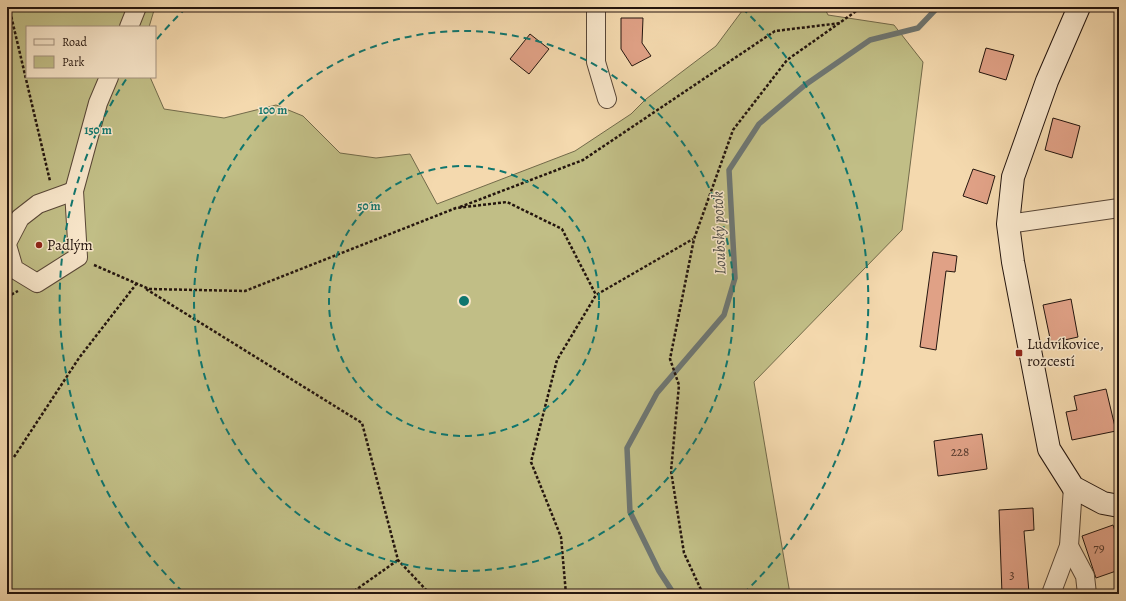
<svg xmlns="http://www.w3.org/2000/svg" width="1126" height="601" viewBox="0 0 1126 601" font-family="Alegreya,serif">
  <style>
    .green { fill: #c1be86; stroke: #726a4a }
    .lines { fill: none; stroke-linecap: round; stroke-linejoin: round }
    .stream { stroke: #6e7672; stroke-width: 5.5 }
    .building { fill: #e0a186; stroke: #24150e }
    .street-casing { stroke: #584636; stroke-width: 20 }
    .secondary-casing { stroke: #24150e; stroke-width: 24 }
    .path { stroke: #24150e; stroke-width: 2.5; stroke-dasharray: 3 2; stroke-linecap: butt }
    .street { stroke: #f8e6ca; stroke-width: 18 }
    .secondary { stroke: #f8e6ca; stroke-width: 22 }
    .ring { fill: none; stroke: #0f766e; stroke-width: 2; stroke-dasharray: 7 5 }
    .poi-dot { fill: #8f2418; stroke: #f8e6ca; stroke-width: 1.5 }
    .labels { text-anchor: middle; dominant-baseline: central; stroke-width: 3; stroke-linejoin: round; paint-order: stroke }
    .number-label { font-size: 13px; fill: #53382c }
    .poi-label { font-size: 15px; fill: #24150e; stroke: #f8e6ca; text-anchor: start }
    .water-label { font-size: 16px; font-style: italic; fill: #4f4e48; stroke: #f8e6ca }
    .centre { fill: #0f766e; stroke: #f8e6ca; stroke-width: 2 }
    .ring-label { font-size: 12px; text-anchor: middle; font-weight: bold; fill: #0f766e; stroke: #f8e6ca; stroke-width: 3; stroke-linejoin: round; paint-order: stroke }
  </style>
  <rect width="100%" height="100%" fill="#f4d9ae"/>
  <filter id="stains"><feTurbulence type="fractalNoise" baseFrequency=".005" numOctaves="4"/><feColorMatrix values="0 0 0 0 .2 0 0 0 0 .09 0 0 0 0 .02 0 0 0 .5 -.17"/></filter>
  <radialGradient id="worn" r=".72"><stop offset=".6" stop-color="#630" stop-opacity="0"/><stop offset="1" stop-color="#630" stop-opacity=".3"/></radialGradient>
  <!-- green -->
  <path class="green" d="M7 7H155L149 27H27V77H150L164 109 224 118 276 105 303 116 340 153 376 158 410 154 437 204 575 151 631 114 646 99 716 46 745 7H824L828 15 894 25 923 62 902 230 754 382 790 594H7Z"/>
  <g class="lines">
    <!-- stream -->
    <path class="stream" d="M674 594 659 571 630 512 627 448 657 393 724 315 735 278 729 170 759 124 805 85 870 40 918 28 938 7"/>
  </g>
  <!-- building -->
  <g class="building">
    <path d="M621 18H643L642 43 651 56 632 66 621 49Z"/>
    <path d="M530 34 549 49 529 74 510 59Z"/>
    <path d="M986 48 1014 55 1006 80 979 72Z"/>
    <path d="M1053 118 1080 126 1072 158 1045 150Z"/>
    <path d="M973 169 995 176 987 204 963 196Z"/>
    <path d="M933 252 957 256 955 272 946 271 936 350 920 347Z"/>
    <path d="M1071 299 1078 337 1051 343 1043 305Z"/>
    <path d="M1106 389 1116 431 1072 440 1066 412 1077 410 1074 396Z"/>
    <path d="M982 434 987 469 938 476 934 441Z"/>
    <path d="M1033 508 1034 530 1024 531 1029 593 1002 594 999 510Z"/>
    <path d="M1113 525 1119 543 1115 545 1119 557V570L1096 578 1082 536Z"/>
  </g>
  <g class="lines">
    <defs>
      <g id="street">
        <path d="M596 7V62L607 99"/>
        <path d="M129 27 137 7"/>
        <path d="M1008 224 1119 208"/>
        <path d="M7 243 20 218 38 204 74 191"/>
        <path d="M7 245 14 269 37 283 78 257 74 191 98 103 109 77"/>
        <path d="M1069 546 1085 576 1087 594"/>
        <path d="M1051 594 1069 546 1073 487"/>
      </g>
      <path id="secondary" d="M1079 7 1047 81 1013 177 1008 224 1013 262 1049 449 1073 487 1103 503 1119 506"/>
    </defs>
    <!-- street casing -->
    <use href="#street" class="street-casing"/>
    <!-- secondary casing -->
    <use href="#secondary" class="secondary-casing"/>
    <!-- path -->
    <g class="path">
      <path d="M9 7 50 181"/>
      <path d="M460 207 583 160 775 31 841 23"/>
      <path d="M94 265 149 289 245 291 456 208 507 202 562 229 596 295"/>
      <path d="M146 289 362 423 398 560 430 594"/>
      <path d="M7 297 18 291"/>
      <path d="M14 457 79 358 137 283"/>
      <path d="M350 594 398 560"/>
      <path d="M566 594 561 537 531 462 557 360 596 295 693 239"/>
      <path d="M703 594 684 553 671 471 679 385 670 359 694 239 733 130 787 60 862 7"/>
    </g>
    <!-- street -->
    <use href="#street" class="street"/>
    <!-- secondary -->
    <use href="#secondary" class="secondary"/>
  </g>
  <!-- distance rings -->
  <g class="ring">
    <circle cx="464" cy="301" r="135"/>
    <circle cx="464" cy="301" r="270"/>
    <path d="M183 592A404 404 0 0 1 127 78M157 39A404 404 0 0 1 186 8M742 8A404 404 0 0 1 745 592"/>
  </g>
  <!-- markers -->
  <g class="poi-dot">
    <circle cx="39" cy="245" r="4"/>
    <rect x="1015" y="349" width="8" height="8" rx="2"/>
  </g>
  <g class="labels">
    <!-- number labels -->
    <g class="number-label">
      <text x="960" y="451">228</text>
      <text x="1099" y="547">79</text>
      <text x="1012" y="574">3</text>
    </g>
    <!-- poi labels -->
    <g class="poi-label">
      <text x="47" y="245">Padlým</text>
      <text x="1027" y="344">Ludvíkovice,<tspan x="1027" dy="17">rozcestí</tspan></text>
    </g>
    <!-- water labels -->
    <g class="water-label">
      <text transform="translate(719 233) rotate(-92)">Loubský potok</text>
    </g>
  </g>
  <circle cx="464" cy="301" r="6" class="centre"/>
  <g class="ring-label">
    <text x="273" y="114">100 m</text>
    <text x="98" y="134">150 m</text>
    <text x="369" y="210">50 m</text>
  </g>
  <!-- margin -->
  <rect width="1126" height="601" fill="none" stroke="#f4d9ae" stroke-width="24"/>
  <rect x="8" y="8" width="1110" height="585" fill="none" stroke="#24150e" stroke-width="2"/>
  <rect x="12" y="12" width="1102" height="577" fill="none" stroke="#24150e"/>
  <!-- legend -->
  <rect x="26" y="26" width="130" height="52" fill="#f8e6ca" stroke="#a3927f"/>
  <rect x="34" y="39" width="20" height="6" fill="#f8e6ca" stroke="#a3927f"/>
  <text x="62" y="46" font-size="12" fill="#24150e">Road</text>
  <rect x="34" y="56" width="20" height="12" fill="#c1be86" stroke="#a3927f"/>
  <text x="62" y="66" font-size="12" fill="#24150e">Park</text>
  <rect width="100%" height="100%" filter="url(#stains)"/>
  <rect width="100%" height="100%" fill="url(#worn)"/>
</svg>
